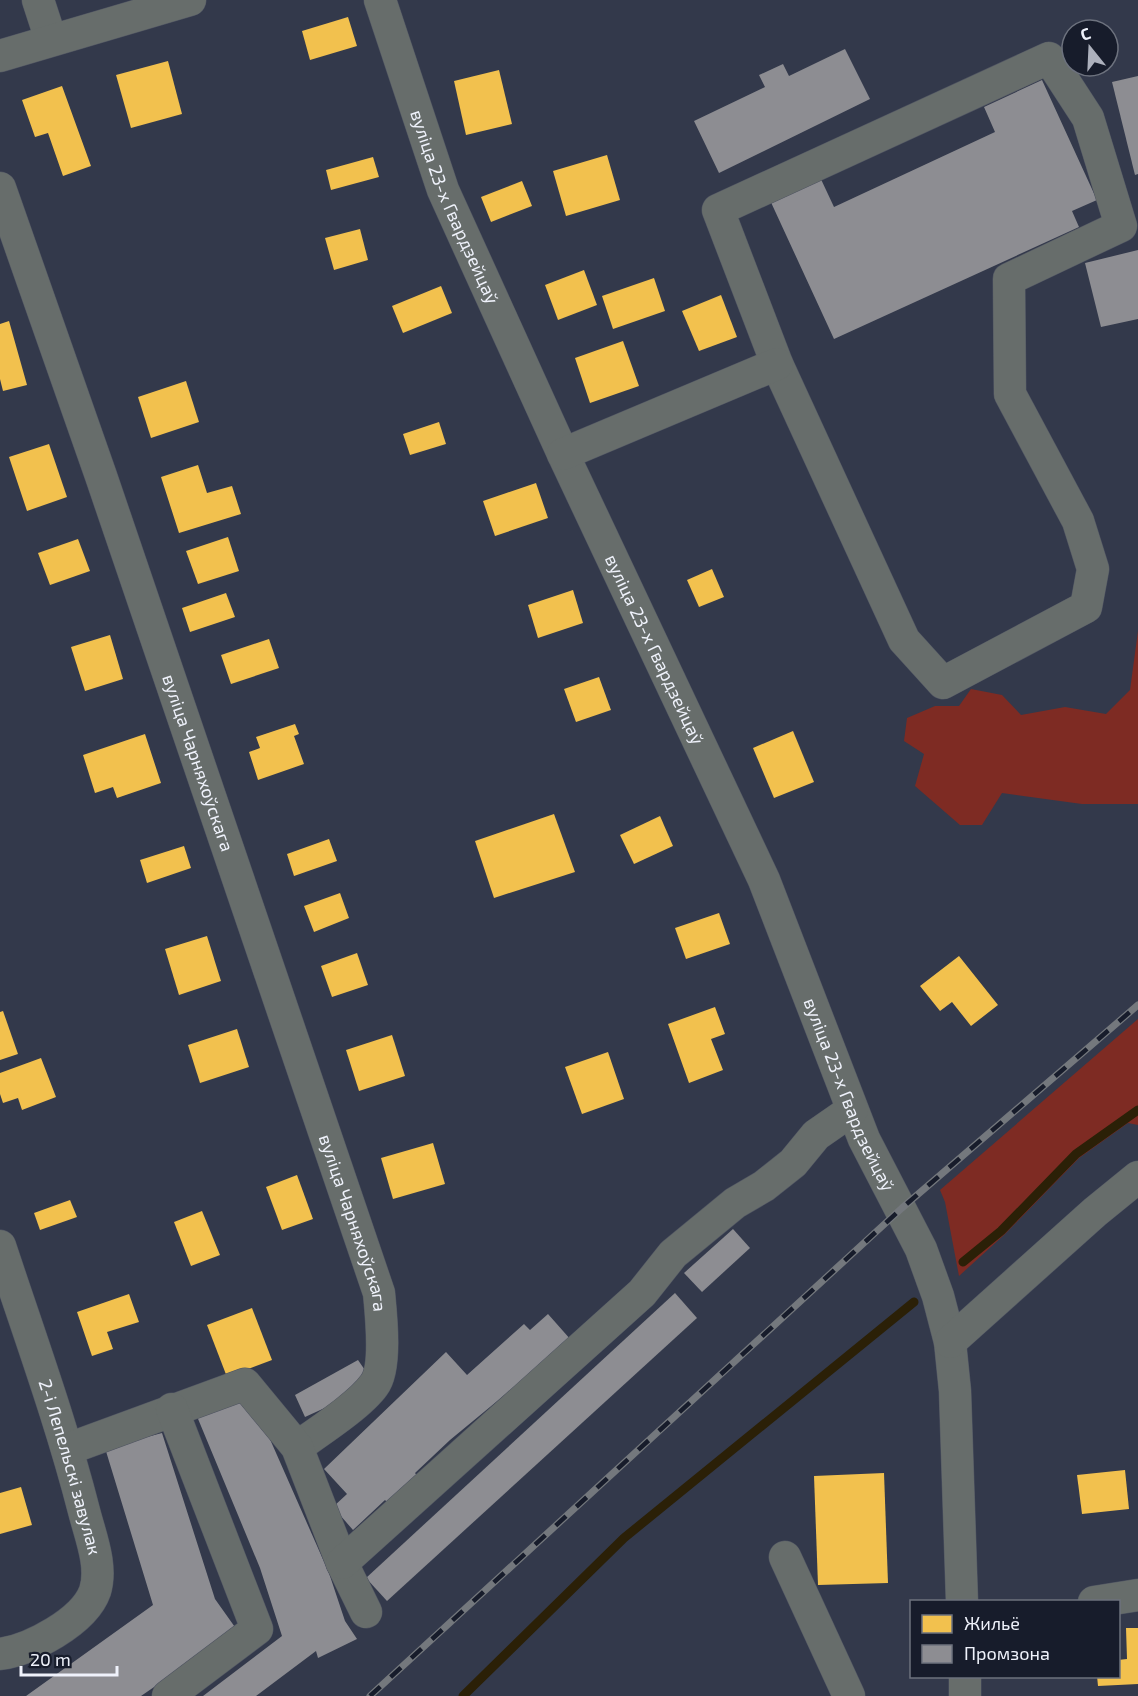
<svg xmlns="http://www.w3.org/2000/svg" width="1138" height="1696" viewBox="0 0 1138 1696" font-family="'Exo 2',sans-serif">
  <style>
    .green { fill: #7e2b23 }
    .homes { fill: #f2c14e }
    .industry { fill: #8d8d92 }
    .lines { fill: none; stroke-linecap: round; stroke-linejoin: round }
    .stream { stroke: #2b2007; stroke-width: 9 }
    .minor-casing { stroke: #4f5462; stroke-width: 33 }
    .minor { stroke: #676d6b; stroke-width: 32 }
    .rail-casing { stroke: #74787d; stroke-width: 7 }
    .rail { stroke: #171c2b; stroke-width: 4.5; stroke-dasharray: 14; stroke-linecap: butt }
    .labels { text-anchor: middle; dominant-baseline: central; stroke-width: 6; stroke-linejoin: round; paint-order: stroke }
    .street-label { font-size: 18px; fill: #eff2fb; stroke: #171c2b }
  </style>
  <rect width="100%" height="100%" fill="#33394b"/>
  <!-- green -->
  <g class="green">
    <path d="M1138 631V804H1082L1002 793 982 825H960L915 786 924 754 904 741 907 718 935 706H959L971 689 1002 695 1021 715 1065 707 1106 714 1130 690Z"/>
    <path d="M1138 1019V1125L1128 1123 1079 1158 1004 1235 959 1276 945 1202 940 1190Z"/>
  </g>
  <!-- homes -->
  <g class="homes">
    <path d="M348 17 357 46 310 60 302 31Z"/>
    <path d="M168 61 182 114 131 128 116 75Z"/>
    <path d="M499 70 512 124 466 135 454 81Z"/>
    <path d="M62 86 91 166 63 176 48 133 35 137 22 100Z"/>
    <path d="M607 155 620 200 566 216 553 171Z"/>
    <path d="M373 157 379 177 331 190 326 170Z"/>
    <path d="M522 181 532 206 491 222 481 197Z"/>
    <path d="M360 229 368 260 334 270 325 238Z"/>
    <path d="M584 270 597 305 558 320 545 285Z"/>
    <path d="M654 278 665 311 613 329 602 296Z"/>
    <path d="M441 286 452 313 403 333 392 306Z"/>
    <path d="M721 295 737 337 699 351 682 311Z"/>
    <path d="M9 321 27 385 3 391 0 379V324Z"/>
    <path d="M623 341 639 386 590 403 575 358Z"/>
    <path d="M186 381 199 422 151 438 138 397Z"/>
    <path d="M439 422 446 444 410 455 403 434Z"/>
    <path d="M49 444 67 497 27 511 9 457Z"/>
    <path d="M198 465 207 493 232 486 241 514 179 533 161 477Z"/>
    <path d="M536 483 548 518 495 536 483 501Z"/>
    <path d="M228 537 239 571 198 584 186 551Z"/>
    <path d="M78 539 90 571 50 585 38 553Z"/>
    <path d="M712 569 724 597 699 607 687 580Z"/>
    <path d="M573 590 583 623 538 638 528 605Z"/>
    <path d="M226 593 235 617 190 632 182 608Z"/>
    <path d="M110 635 123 679 85 691 71 647Z"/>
    <path d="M269 639 279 668 231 684 221 655Z"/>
    <path d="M599 677 611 710 576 722 564 689Z"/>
    <path d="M295 724 299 734 294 736 304 764 258 780 249 752 260 748 256 737Z"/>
    <path d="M793 731 814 782 774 798 753 748Z"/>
    <path d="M145 734 161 783 117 798 113 787 95 793 83 755Z"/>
    <path d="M554 814 575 872 494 898 475 841Z"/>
    <path d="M660 816 673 846 634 864 620 835Z"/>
    <path d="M329 839 337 861 294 876 287 854Z"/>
    <path d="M184 846 191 868 147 883 140 860Z"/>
    <path d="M340 893 349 918 314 932 304 906Z"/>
    <path d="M719 913 730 944 686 959 675 928Z"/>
    <path d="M207 936 221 981 179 995 165 949Z"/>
    <path d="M357 953 368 985 332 997 321 966Z"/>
    <path d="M959 956 998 1005 971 1026 952 1002 940 1011 920 986Z"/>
    <path d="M715 1007 725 1034 711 1039 723 1070 689 1083 668 1024Z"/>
    <path d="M3 1011 18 1054 0 1060V1012Z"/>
    <path d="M237 1029 249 1067 200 1083 188 1045Z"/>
    <path d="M392 1035 405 1076 359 1091 346 1050Z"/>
    <path d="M608 1052 624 1099 582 1114 565 1067Z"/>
    <path d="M41 1058 56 1097 22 1110 18 1098 3 1103 0 1094V1073Z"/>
    <path d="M433 1143 445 1184 393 1199 381 1158Z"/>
    <path d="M297 1175 313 1219 282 1230 266 1187Z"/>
    <path d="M70 1200 77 1217 40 1230 34 1213Z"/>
    <path d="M202 1211 220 1255 191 1266 174 1222Z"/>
    <path d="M129 1294 139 1322 107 1332 113 1349 92 1356 77 1312Z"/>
    <path d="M252 1308 272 1360 227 1377 207 1325Z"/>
    <path d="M1125 1470 1129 1509 1082 1514 1077 1475Z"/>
    <path d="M884 1473 888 1583 818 1585 814 1476Z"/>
    <path d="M21 1487 32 1525 0 1534V1493Z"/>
    <path d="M1126 1628H1138V1684L1098 1686 1097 1676H1118V1660L1127 1659Z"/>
  </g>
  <!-- industry -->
  <g class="industry">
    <path d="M845 49 870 99 719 173 694 121 765 87 759 75 783 64 789 76Z"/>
    <path d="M1138 76V174L1135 175 1112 82Z"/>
    <path d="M1042 80 1097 200 1072 211 1079 227 834 339 769 198 819 175 834 207 995 132 984 107Z"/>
    <path d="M1138 250V319L1101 327 1085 263Z"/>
    <path d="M733 1229 750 1248 702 1292 684 1273Z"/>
    <path d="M675 1293 697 1318 387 1601 366 1578Z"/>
    <path d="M548 1314 571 1340 450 1440 415 1473 418 1477 389 1504 385 1500 353 1530 333 1507 347 1494 324 1469 446 1352 467 1375 524 1324 530 1330Z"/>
    <path d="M358 1360 371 1379 340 1401 305 1417 295 1395Z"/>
    <path d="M250 1394 329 1573 345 1621 357 1639 318 1658 316 1651 256 1696H203L282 1636 260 1568 196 1414Z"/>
    <path d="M162 1433 215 1599 237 1630 141 1696H26L153 1605 105 1448Z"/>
  </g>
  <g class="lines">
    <!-- stream -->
    <g class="stream">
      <path d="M963 1262 1001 1231 1076 1154 1138 1110"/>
      <path d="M463 1696 624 1538 914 1302"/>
    </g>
    <defs>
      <g id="minor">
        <path d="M38 0 51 40"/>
        <path id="s1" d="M380 0 443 190 563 454 764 880 864 1139 921 1249 938 1296 950 1342 955 1391 962 1602"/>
        <path d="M0 56 190 0"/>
        <path d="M1049 58 1088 118 1121 226 1009 279 1010 394 1078 521 1093 569 1086 607 943 683 904 640 777 364 718 210Z"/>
        <path id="s2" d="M0 188 101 476 379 1293C381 1314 387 1368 374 1385 360 1405 318 1432 297 1447"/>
        <path d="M563 454 777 364"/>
        <path id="s3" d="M0 1246C29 1334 61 1421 84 1511 90 1535 103 1566 95 1591 84 1622 30 1650 0 1654"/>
        <path d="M950 1342 1095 1212 1138 1177"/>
        <path d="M68 1449 245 1384 297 1447 342 1563 366 1612"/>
        <path d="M785 1557 849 1696"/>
        <path d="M342 1563 642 1293 673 1254 735 1203 764 1186 793 1163 816 1135 852 1110"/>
        <path d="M1094 1602 1138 1595"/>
        <path d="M965 1676V1696"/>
        <path d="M168 1696 257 1629 172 1409"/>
      </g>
    </defs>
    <!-- minor casing -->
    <use href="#minor" class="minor-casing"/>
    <!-- minor -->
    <use href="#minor" class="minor"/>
    <defs>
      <path id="rail" d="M370 1696 902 1208 1138 1005"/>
    </defs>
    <!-- rail casing -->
    <use href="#rail" class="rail-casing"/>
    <!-- rail -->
    <use href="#rail" class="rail"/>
  </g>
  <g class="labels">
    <!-- street labels -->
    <g class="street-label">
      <text stroke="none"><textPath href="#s1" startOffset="220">вуліца 23-х Гвардзейцаў</textPath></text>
      <text stroke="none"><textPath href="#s1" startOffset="706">вуліца 23-х Гвардзейцаў</textPath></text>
      <text stroke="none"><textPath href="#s2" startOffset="608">вуліца Чарняхоўскага</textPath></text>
      <text stroke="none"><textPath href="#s1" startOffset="1192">вуліца 23-х Гвардзейцаў</textPath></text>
      <text stroke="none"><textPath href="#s2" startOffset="1094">вуліца Чарняхоўскага</textPath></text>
      <text stroke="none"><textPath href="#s3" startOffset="232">2-і Лепельскі завулак</textPath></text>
    </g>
  </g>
  <!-- legend -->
  <rect x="910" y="1600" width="210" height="78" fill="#171c2b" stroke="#6d727e" stroke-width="1.5"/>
  <rect x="922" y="1615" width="30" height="18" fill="#f2c14e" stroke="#6d727e" stroke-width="1.5"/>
  <text x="964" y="1630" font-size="18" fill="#eff2fb">Жильё</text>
  <rect x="922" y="1645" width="30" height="18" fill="#8d8d92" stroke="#6d727e" stroke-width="1.5"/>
  <text x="964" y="1660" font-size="18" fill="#eff2fb">Промзона</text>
  <!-- north arrow -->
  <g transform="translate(1090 48) rotate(342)"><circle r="28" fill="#171c2b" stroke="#6d727e" stroke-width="1.5"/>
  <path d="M0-4.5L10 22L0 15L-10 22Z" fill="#adb1bd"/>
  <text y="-9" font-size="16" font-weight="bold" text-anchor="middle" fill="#eff2fb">С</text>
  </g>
  <!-- scale -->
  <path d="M21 1666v9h96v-9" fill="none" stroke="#eff2fb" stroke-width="3"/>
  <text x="30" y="1666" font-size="18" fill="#eff2fb" stroke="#171c2b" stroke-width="4.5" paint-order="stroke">20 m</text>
</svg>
